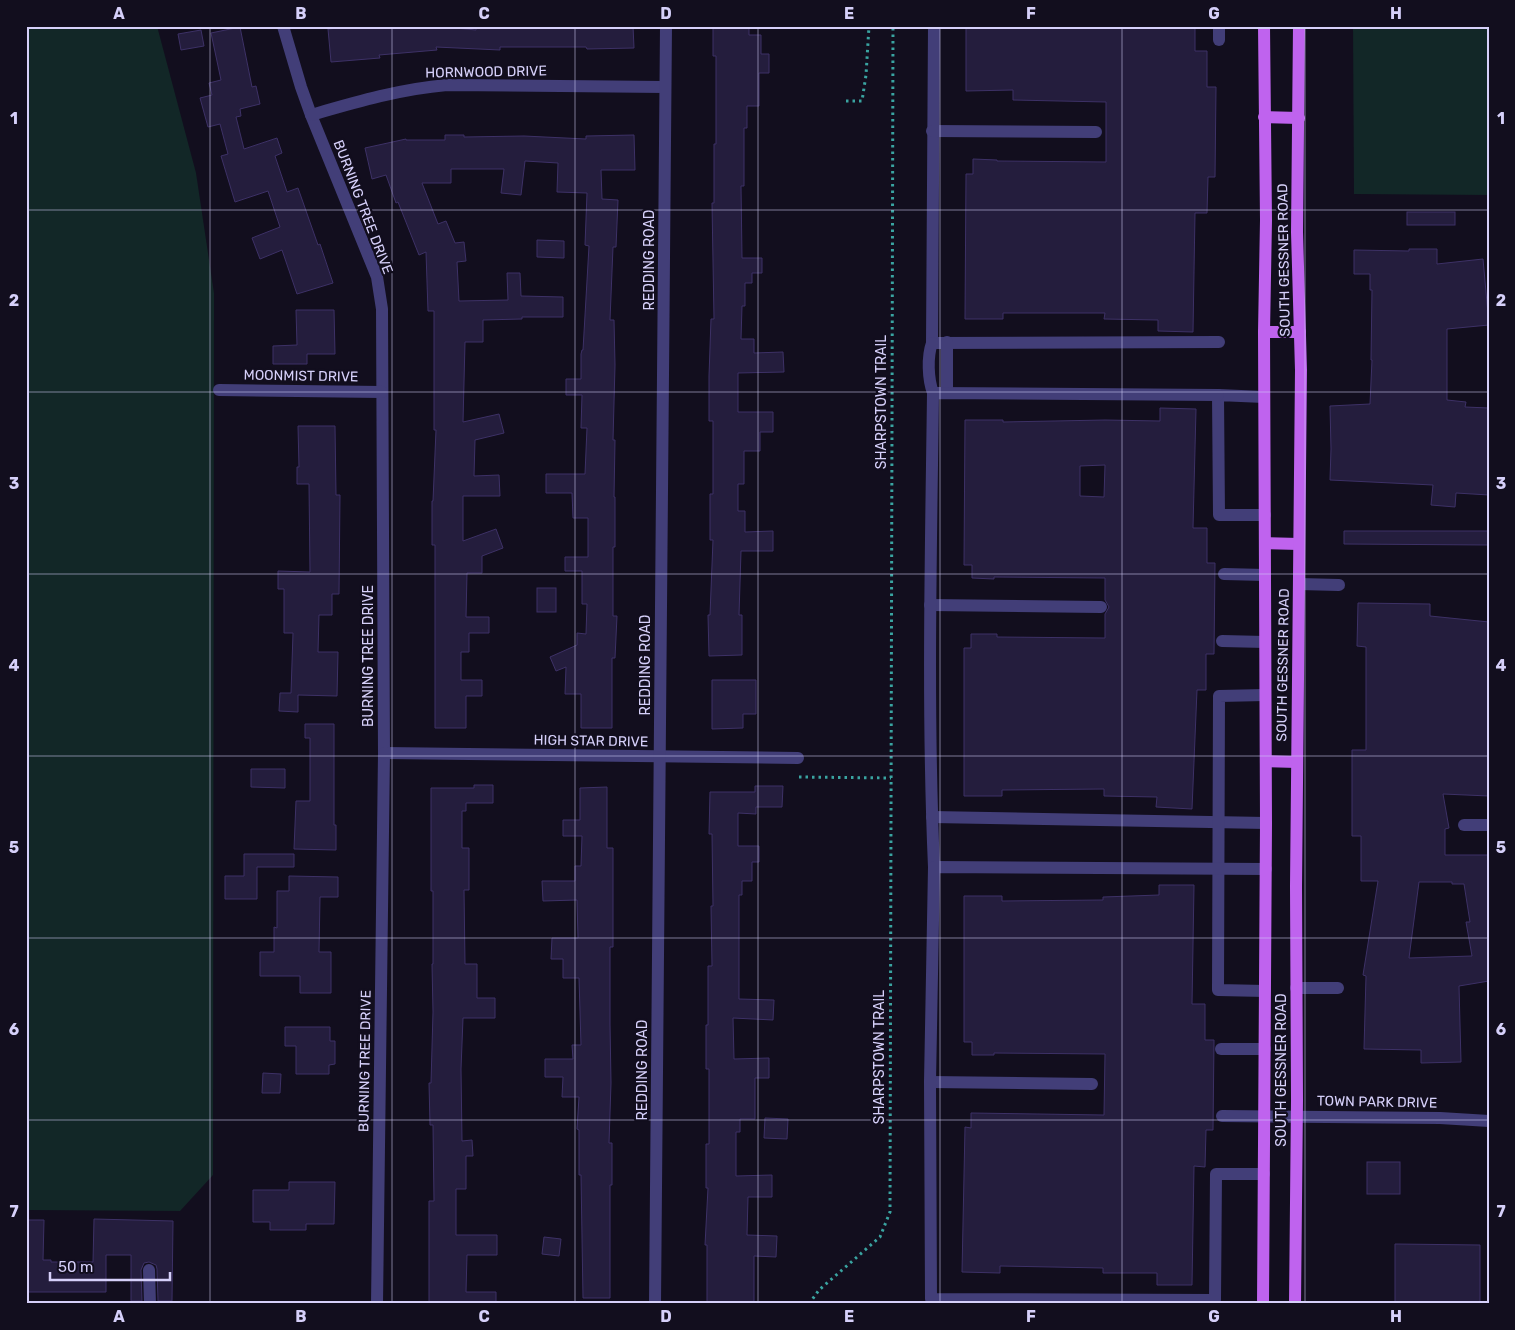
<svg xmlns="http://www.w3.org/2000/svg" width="1515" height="1330" viewBox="0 0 1515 1330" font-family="Rubik,sans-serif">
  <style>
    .green { fill: #122727 }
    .building { fill: #241d3d; stroke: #3d3166; fill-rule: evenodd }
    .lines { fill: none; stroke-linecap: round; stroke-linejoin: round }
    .path { stroke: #3aa4a1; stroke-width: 3; stroke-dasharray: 2.5 4; stroke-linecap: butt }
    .minor { stroke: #423e78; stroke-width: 12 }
    .major { stroke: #bf63ee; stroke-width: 12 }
    .grid { fill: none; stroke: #d6d0fa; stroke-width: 1; stroke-opacity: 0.55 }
    .labels { text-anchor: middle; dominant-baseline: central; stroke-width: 4.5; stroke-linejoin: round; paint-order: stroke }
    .street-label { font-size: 14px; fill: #d6d0fa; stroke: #120e1e }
    .neatline { fill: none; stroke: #d6d0fa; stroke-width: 2 }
    .grid-label { font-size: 16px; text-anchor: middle; font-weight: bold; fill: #d6d0fa }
  </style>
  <rect width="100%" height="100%" fill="#120e1e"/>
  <!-- green -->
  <g class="green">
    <path d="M26 26H157L196 173 214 293 213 1175 180 1211 26 1210Z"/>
    <path d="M1353 26H1489V195L1354 194Z"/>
  </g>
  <!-- building -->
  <g class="building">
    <path d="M360 26H435L476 30V26H633L634 48 587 49 586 47H500V50L436 47 437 50 379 55 380 58 331 62 328 29Z"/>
    <path d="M713 26H749V35H761V54H769V73H759V106H747V128H744V186H741L742 258H762V273H752V283H745V306H742L741 339H754V353L783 352 784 372 738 373V412H773V432H760V451H744V484H738V511H745V532L773 531V551H741L739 615H742V655L709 656 708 615H710L713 540H710V494H713V421H709V376L711 319H714L712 203H714V144H716V56H713Z"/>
    <path d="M966 26H1195V51H1207V87H1216L1215 177H1208L1207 213H1195L1193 332 1158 331V320L1104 319 1105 313H1003V319H965L966 174H973V159L997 160V161L1106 162V102L1013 100V90L966 91Z"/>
    <path d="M240 27 252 87 256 86 260 104 240 109 241 116 236 117 244 149 277 138 282 153 275 156 287 192 298 188 318 245 320 244 333 283 297 294 282 250 260 259 252 238 280 227 268 191 235 202 221 156 228 154 220 124 208 127 200 98 212 95 209 83 221 80 211 33Z"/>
    <path d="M201 30 204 46 181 50 178 34Z"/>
    <path d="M445 135H464V137L524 136 586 139V136L634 135 635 170H601L602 199 618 200 616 247H613L610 320H614L615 365 613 440H615L614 497H615V547H613V616H617L615 658H612V728H581V694H565L566 667 556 671 550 657 577 645V633L586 634 587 604H582V571H565V557H588V518H573L572 493H546V474H585L587 428H581L582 395H566V379H581V354L582 350H583L589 246 585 245 587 193 557 192 558 163 525 161 521 195 501 193 504 169H451V183H422L438 224 446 221 455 243 464 242 466 261 457 262 459 301 508 300 507 273H520L521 296 563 297V317H522V319L483 320V342H465L463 422 499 414 504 433 475 440 474 476 499 475 500 496H463V541L496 529 503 548 482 556V573H467L466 617H489V633H469V652H461V680H482V696H466V728H435V545H432V501H433L436 430H434V311H428L426 252 419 255 398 202 396 203 386 175 372 179 365 148 406 139V140H445Z"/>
    <rect x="1407" y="212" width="48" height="13"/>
    <path d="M537 240 564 241V258L537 257Z"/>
    <path d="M1409 249H1437V264L1483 259 1489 325 1447 329V400L1466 402 1465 407 1489 408V495L1456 493 1455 507 1431 505 1433 485 1330 480 1331 449 1330 406 1370 404 1372 360H1371L1372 290H1370V274H1354V250L1409 251Z"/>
    <path d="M296 310H334L335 354H307V364H273V346L297 345Z"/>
    <path d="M1160 408 1196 409 1193 528H1207V563H1215L1214 654H1206V690H1197L1192 809 1156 807 1157 797 1104 796V789L1002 790V796H964V648H971V634H997V637L1105 638V614L1109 607 1105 600V578L994 577V579L972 578V565H964L965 420H1003V422L1105 420 1160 421ZM1105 465 1104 497 1080 496V466Z"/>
    <path d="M298 426H335L336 495H340L339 594H332V615H319L318 652H338L337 696 298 695V712L279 711 280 693H291L293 633H284V589H278V571L310 572 309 484H297V467H299Z"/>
    <path d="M1344 531H1489V545L1344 544Z"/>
    <rect x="537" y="588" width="19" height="24"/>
    <path d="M1358 603 1430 604V616L1489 622V796L1443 794 1449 828 1445 829V855H1489V981L1459 986 1461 1062 1421 1063V1050L1364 1049 1366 976 1363 975 1378 881H1361V836H1352V750H1366V647L1357 646ZM1419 882H1452V884H1464L1470 922H1466L1472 956 1409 958Z"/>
    <path d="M712 680H756V714H743V728L712 729Z"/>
    <path d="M305 724H334V825H336V850L294 849 296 801H310V738H305Z"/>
    <path d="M251 769H285V788L251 787Z"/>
    <path d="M474 785H493V803H466V811H462V848H469V890H464L465 964H477V998H495V1018H463L461 1069 462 1141 472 1140 473 1156H466V1189H456V1235H497V1255H467L466 1292H496V1304H429V1201H434L433 1125H430L429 1083H431L433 1012 432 964H433V891H431V788H474Z"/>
    <path d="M755 786H783L782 807H756V814L738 813V846H759V862H752V881H742V895H739V999L774 1000 773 1020 733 1018 734 1059 769 1058V1078H755V1119H740V1132H736V1176L772 1175V1197H748L747 1235 777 1236 776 1257 754 1256V1304H707V1245H705L708 1188H706V1144H709V1069H706V1025H708V966H712L711 906H713L712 834H709L710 792H755Z"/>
    <path d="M607 787V848H613V947H610V1024L611 1083 609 1143H612V1185H610V1298H583L581 1175H579V1130L577 1129 579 1097H562L563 1077H545V1059H573L572 1045H581L579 978H563V959H551L552 938H578L577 900 543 901 542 881H575V866H581L582 836H563V820H580V788Z"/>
    <path d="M244 854H294V867H257V899H225V876H244Z"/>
    <path d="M289 876 338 877V897H320L319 952H331V993H300V976H260V952H274V927L277 928V891H289Z"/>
    <path d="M1159 885H1194L1192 1004H1205V1040H1214L1213 1130H1206L1205 1167 1194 1166 1192 1285H1157V1273H1103V1268L1000 1266V1273L962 1272 965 1127 971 1128V1113L1104 1115 1105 1054 994 1053V1055H972V1042H964V896H1002V901L1103 900V897L1159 895Z"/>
    <path d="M285 1027H330V1041H335V1064L329 1065V1074H296V1046H285Z"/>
    <path d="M263 1073 281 1074 280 1093H262Z"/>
    <path d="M765 1118 788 1119 787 1139 764 1138Z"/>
    <rect x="1367" y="1162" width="33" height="32"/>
    <path d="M289 1182H335L334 1224H306V1230H270V1222H253V1190H289Z"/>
    <path d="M94 1219 173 1221 172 1301H158L157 1269 156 1265 149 1262 144 1263 141 1270 142 1301H131V1255H106V1292H26V1220H44L43 1260H51V1262H93Z"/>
    <path d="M544 1237 561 1239 559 1256 542 1254Z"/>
    <path d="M1395 1244 1480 1245V1304H1395Z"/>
  </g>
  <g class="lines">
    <!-- path -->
    <g class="path">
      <path d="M846 101H862L866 75 869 26"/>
      <path d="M799 777 891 778"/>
      <path d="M809 1304 819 1290 880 1237 890 1212 893 26"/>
    </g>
    <!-- minor -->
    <g class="minor">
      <path d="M283 26 301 87 311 115 377 277 382 309 384 753 377 1304"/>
      <path d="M934 26 932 343 1219 342"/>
      <path d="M1219 26V40"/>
      <path d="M311 115C356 102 400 89 447 85L665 87"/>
      <path d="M932 131 1096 132"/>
      <path d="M932 343C927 357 928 379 933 393"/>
      <path d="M219 390 382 392"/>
      <path d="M947 393V342"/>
      <path d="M1264 397 1218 395 1219 515H1265"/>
      <path d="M1224 574 1265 575"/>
      <path d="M1299 584 1339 585"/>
      <path d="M930 605 1101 607"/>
      <path d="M1222 641 1265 642"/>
      <path d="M384 753 798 758"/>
      <path d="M932 817 1266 823"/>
      <path d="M1464 825H1489"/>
      <path d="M934 867C927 709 931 551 933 393L1218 395"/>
      <path d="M1296 988H1338"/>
      <path d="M1265 991 1218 990 1219 696 1265 695"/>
      <path d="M1221 1049H1265"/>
      <path d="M930 1082 1092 1084"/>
      <path d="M1222 1116 1440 1118 1489 1121"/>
      <path d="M1264 1174H1216L1215 1300 931 1299 930 1082 934 867 1266 869"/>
      <path d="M149 1270 150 1304"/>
      <path d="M655 1304 666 26"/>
    </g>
    <!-- major -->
    <g class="major">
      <path d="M1264 117 1299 118"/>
      <path d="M1264 332H1300"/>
      <path d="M1265 543 1299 544"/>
      <path d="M1266 761 1297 762"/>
      <path d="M1263 1304 1266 823 1264 332 1266 220 1264 26"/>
      <path d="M1295 1304 1297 1100 1296 886 1301 370 1297 232 1299 26"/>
    </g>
  </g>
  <!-- grid -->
  <path class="grid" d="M210 26V1304M392 26V1304M575 26V1304M758 26V1304M940 26V1304M1122 26V1304M1305 26V1304M26 210H1489M26 392H1489M26 574H1489M26 756H1489M26 938H1489M26 1120H1489"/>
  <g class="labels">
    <!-- street labels -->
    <g class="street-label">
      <text transform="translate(486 72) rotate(-1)">HORNWOOD DRIVE</text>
      <text transform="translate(363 207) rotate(69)">BURNING TREE DRIVE</text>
      <text transform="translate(649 260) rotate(-90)">REDDING ROAD</text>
      <text transform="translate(1284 260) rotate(-91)">SOUTH GESSNER ROAD</text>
      <text transform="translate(301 376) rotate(1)">MOONMIST DRIVE</text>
      <text transform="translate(881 402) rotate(-90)">SHARPSTOWN TRAIL</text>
      <text transform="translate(368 656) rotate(-90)">BURNING TREE DRIVE</text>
      <text transform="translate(645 665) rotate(-90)">REDDING ROAD</text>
      <text transform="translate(1283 665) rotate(-89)">SOUTH GESSNER ROAD</text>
      <text transform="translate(591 741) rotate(1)">HIGH STAR DRIVE</text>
      <text transform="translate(879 1057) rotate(-90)">SHARPSTOWN TRAIL</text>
      <text transform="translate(365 1061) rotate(-89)">BURNING TREE DRIVE</text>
      <text transform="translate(642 1070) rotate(-90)">REDDING ROAD</text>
      <text transform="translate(1281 1070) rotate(-90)">SOUTH GESSNER ROAD</text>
      <text transform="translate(1377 1102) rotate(1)">TOWN PARK DRIVE</text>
    </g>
  </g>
  <!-- border -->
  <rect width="1515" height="1330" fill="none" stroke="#120e1e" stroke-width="55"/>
  <!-- scale -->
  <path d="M50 1272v8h120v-8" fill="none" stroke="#d6d0fa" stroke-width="2.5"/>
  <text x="58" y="1272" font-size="15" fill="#d6d0fa" stroke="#120e1e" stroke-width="4" paint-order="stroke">50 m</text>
  <rect x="28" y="28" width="1460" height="1274" class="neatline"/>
  <g class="grid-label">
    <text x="119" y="19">A</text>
    <text x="301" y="19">B</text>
    <text x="484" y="19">C</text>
    <text x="666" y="19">D</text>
    <text x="849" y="19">E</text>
    <text x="1031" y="19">F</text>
    <text x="1214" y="19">G</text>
    <text x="1396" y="19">H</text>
    <text x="14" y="124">1</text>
    <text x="1501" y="124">1</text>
    <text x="14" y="306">2</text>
    <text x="1501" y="306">2</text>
    <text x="14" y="489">3</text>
    <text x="1501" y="489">3</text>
    <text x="14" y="671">4</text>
    <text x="1501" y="671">4</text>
    <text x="14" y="853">5</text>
    <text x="1501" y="853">5</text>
    <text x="14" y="1035">6</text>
    <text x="1501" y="1035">6</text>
    <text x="14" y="1217">7</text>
    <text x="1501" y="1217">7</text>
    <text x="119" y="1322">A</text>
    <text x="301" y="1322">B</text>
    <text x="484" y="1322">C</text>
    <text x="666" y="1322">D</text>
    <text x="849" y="1322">E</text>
    <text x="1031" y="1322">F</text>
    <text x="1214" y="1322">G</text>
    <text x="1396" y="1322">H</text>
  </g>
</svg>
